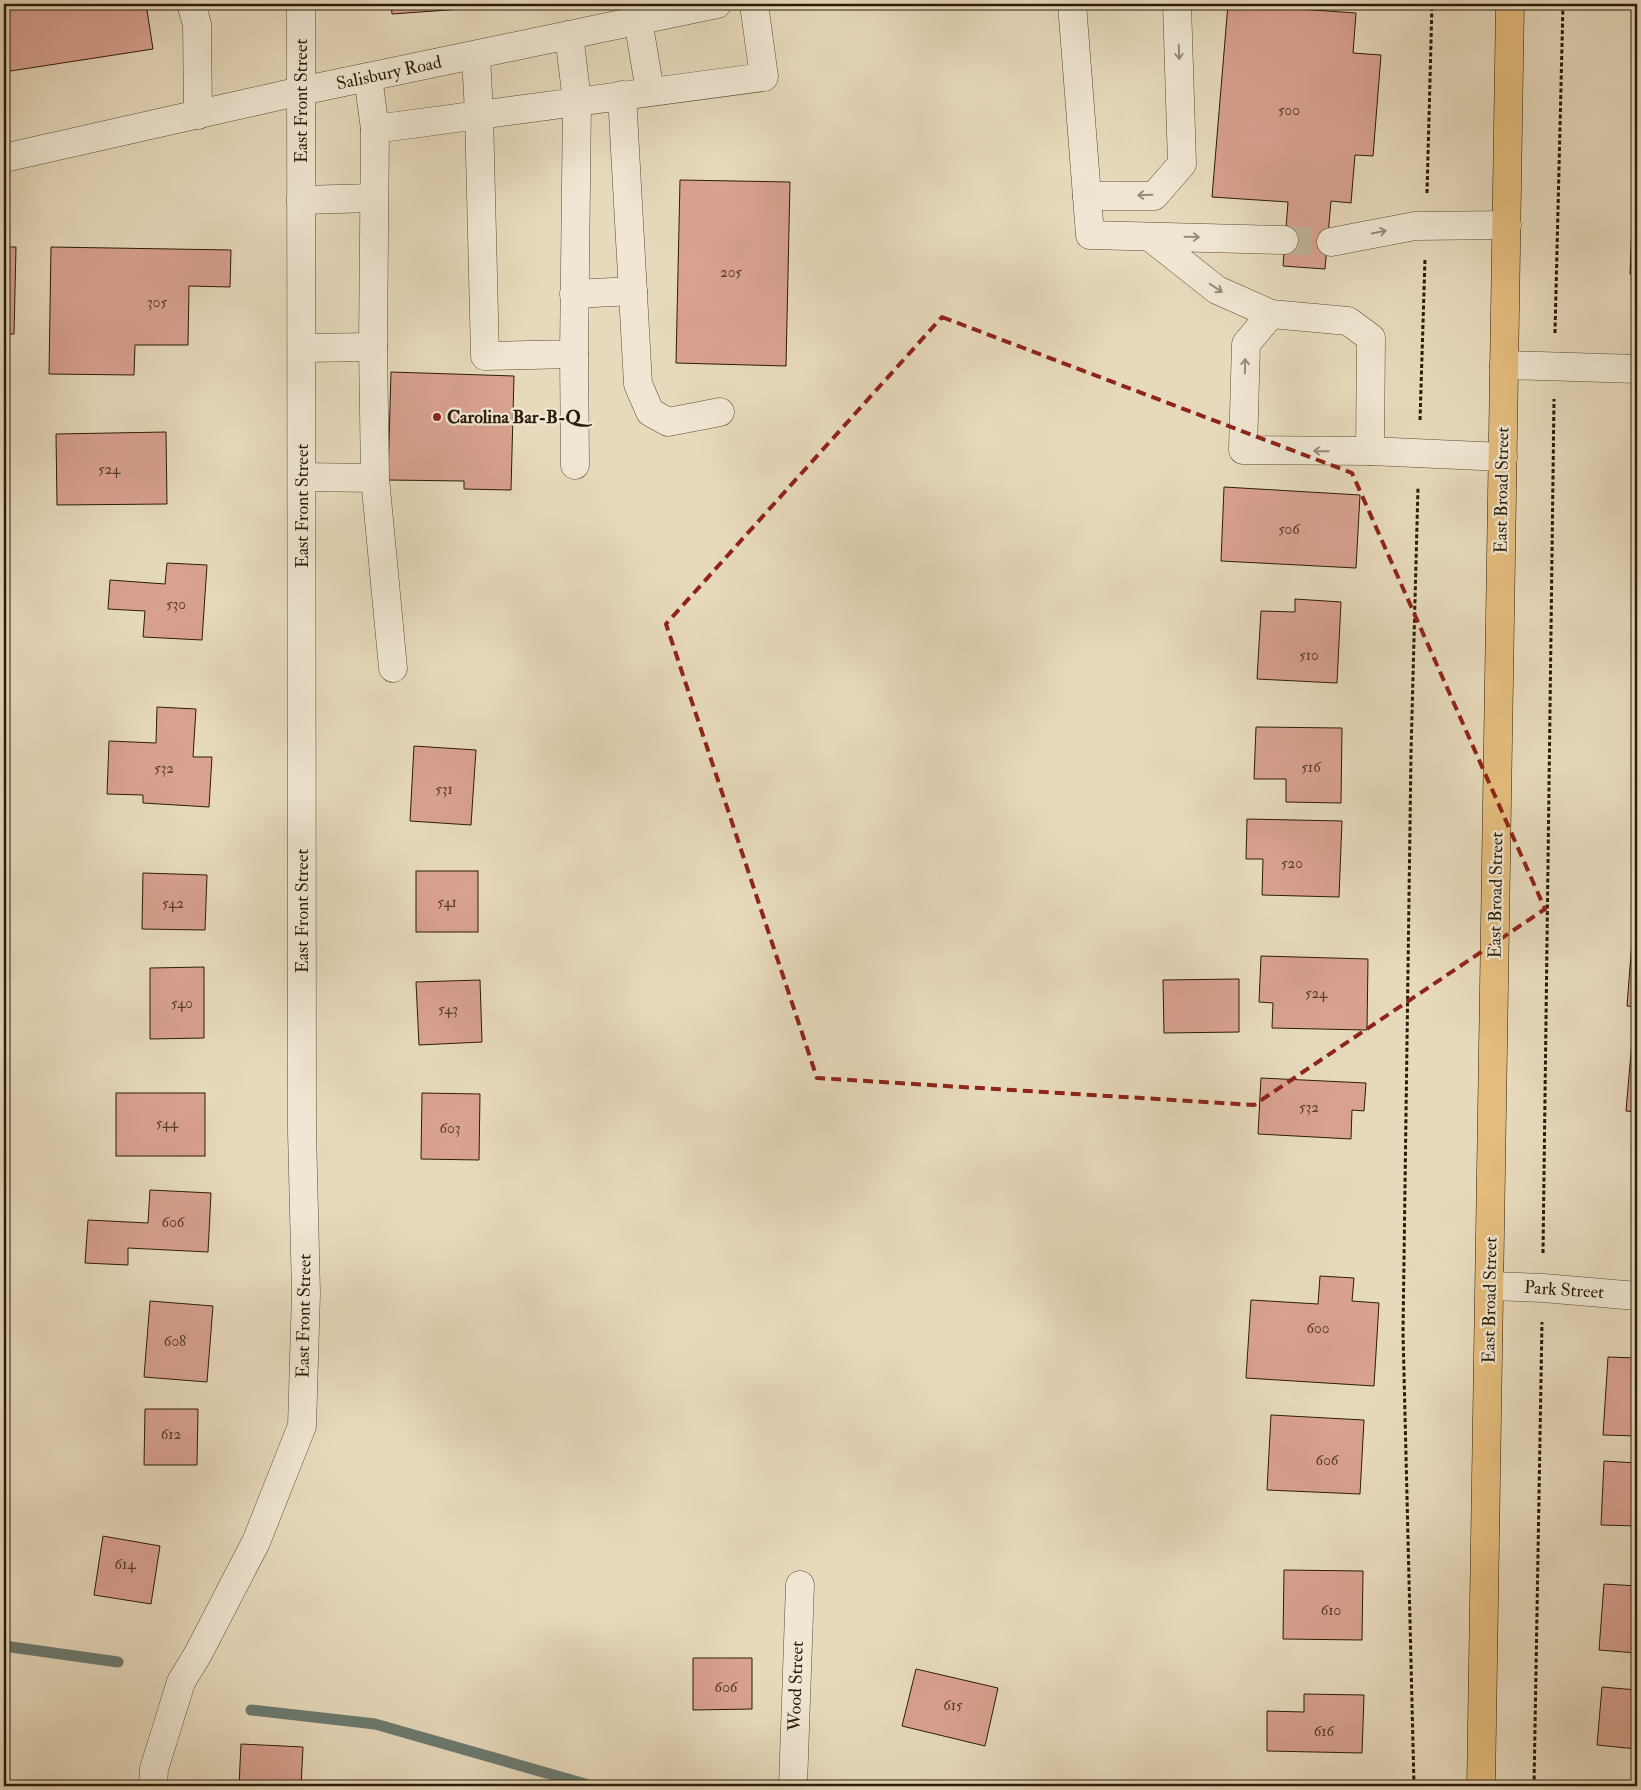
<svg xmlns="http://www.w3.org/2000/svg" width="1641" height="1790" viewBox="0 0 1641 1790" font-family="'IM FELL Double Pica',serif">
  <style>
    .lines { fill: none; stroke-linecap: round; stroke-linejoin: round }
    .stream { stroke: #6c7b71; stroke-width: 11 }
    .building { fill: #d9a290; stroke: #2b1c08 }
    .minor-tunnel { stroke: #c1b498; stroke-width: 28; stroke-dasharray: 28 14; stroke-linecap: butt }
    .minor-casing { stroke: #5a4c35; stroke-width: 29 }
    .major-casing { stroke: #2b1c08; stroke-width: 29 }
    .path { stroke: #2b1c08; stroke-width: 3; stroke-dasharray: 4 2.5; stroke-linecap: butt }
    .minor { stroke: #efe7d3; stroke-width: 28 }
    .major { stroke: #e4bd7e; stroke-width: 28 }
    .oneway { stroke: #978c78 }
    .marked { fill: none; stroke: #8f2418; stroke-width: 4; stroke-dasharray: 10 6; stroke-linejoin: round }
    .poi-dot { fill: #8f2418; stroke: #efe7d3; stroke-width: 2 }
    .labels { text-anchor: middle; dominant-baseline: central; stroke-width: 4.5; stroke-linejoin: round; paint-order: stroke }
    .number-label { font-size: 15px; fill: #563e2a }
    .street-label { font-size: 18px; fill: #2b1c08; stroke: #efe7d3 }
    .poi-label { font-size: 18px; font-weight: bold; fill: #2b1c08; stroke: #efe7d3; text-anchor: start }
  </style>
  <rect width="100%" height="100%" fill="#e7dabc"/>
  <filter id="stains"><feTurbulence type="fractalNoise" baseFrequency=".004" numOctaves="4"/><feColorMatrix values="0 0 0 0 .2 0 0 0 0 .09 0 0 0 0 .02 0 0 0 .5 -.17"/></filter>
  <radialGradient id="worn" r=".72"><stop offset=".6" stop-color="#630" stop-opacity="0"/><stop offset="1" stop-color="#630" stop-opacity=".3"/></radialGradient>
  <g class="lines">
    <!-- stream -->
    <g class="stream">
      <path d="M4 1646 118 1662"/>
      <path d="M251 1710 375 1724 592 1786"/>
    </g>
  </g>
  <!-- building -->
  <g class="building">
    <path d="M4 4H146L153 49 4 72Z"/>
    <path d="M391 4H476V8L392 14Z"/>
    <path d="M1228 4 1356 13 1353 53 1381 55 1373 156 1355 155 1351 203 1331 201 1325 269 1283 266 1288 202 1212 197Z"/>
    <path d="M680 180 790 182 786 366 676 363Z"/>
    <path d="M1633 201 1637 202V274H1630Z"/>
    <path d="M4 247H16L14 334H4Z"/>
    <path d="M51 247 231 250 230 287 189 286 188 345H135L134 375 49 374Z"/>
    <path d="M391 372 514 376 511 490 464 489V481L388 480Z"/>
    <path d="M166 432 167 504 57 505 56 434Z"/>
    <path d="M1224 487 1360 495 1356 568 1221 561Z"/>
    <path d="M167 563 207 565 202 640 143 637 145 611 108 609 110 580 165 584Z"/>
    <path d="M1295 599 1341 602 1337 683 1257 679 1261 611 1295 612Z"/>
    <path d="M157 707 196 709 193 757H212L209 807 143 803V795L107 794 109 741 156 743Z"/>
    <path d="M1256 727 1342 728 1341 803 1286 802V779H1254Z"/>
    <path d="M414 746 476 750 471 825 410 821Z"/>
    <path d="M1247 819 1342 821 1339 897 1262 895 1263 859H1246Z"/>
    <rect x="416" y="871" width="62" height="61"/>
    <path d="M143 873 207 875 205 930 142 929Z"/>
    <path d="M1632 941H1637V1007L1627 1006Z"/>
    <path d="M1261 956 1368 959 1367 1030 1272 1028 1273 1003 1259 1002Z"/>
    <path d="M204 967V1038L150 1039V968Z"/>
    <path d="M1239 979V1032L1164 1033 1163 980Z"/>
    <path d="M480 980 482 1042 419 1045 416 982Z"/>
    <path d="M1632 1041H1637V1112L1626 1111Z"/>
    <path d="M1261 1078 1366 1083 1364 1111 1352 1110 1351 1139 1258 1134Z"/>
    <rect x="116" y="1093" width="89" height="63"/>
    <path d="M422 1093 480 1094 479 1160 421 1159Z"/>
    <path d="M150 1190 211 1193 208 1252 128 1248V1265L85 1263 88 1220 148 1223Z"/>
    <path d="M1320 1276 1354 1278 1352 1301 1379 1303 1374 1386 1246 1378 1251 1300 1318 1304Z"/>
    <path d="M150 1301 213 1306 207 1382 144 1377Z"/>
    <path d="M1608 1357 1637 1358V1436L1603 1435Z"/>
    <path d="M145 1409H198L197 1465H144Z"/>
    <path d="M1271 1415 1364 1420 1360 1494 1267 1490Z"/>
    <path d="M1604 1461 1637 1463V1526L1601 1525Z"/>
    <path d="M103 1536 160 1546 151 1604 94 1595Z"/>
    <path d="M1284 1570 1363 1571 1362 1640 1283 1639Z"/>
    <path d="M1604 1584 1637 1586V1653L1599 1650Z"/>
    <path d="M693 1658H752V1709L693 1710Z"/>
    <path d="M916 1669 998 1688 985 1746 902 1726Z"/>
    <path d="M1602 1687 1637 1690V1749L1597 1745Z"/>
    <path d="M1304 1694 1364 1695 1362 1753 1267 1751V1711L1304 1712Z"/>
    <path d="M241 1744 303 1747 301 1786H239Z"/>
    <path d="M4 1781 42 1784V1786H4Z"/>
  </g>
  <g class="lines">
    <!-- minor-tunnel -->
    <path class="minor-tunnel" d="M1284 240 1331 242"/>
    <defs>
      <g id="minor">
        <path d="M191 4 197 24 198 115"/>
        <path d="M1072 4 1090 235 1284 240"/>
        <path d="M638 20 650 91"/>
        <path d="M476 55 479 114 485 356 574 354 577 101 569 35"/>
        <path d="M368 77 375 129"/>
        <path d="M622 95 638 384 650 412 668 422 720 412"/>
        <path d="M4 158 301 91 717 4"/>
        <path d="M1087 196H1154L1182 164 1177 4"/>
        <path d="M301 200 374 198"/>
        <path d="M1150 237 1217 290 1271 314 1348 321 1371 338 1370 451"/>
        <path d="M1331 242 1415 226 1507 225"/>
        <path d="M574 294 633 291"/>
        <path d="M1271 314 1246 344 1243 450 1370 451 1503 457"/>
        <path d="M302 348 373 347"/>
        <path d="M574 354 575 465"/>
        <path d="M1504 365 1637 369"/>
        <path d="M302 477 375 478"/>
        <path d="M393 668 375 478 373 347 375 129 764 77 754 4"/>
        <path d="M1490 1286 1543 1288 1637 1296"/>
        <path d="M153 1786 154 1769 181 1682 198 1654 256 1542 302 1426 306 1293 302 1131 301 4"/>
        <path d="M793 1786 800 1585"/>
      </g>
      <path id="major" d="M1481 1786 1510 4"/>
    </defs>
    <!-- minor casing -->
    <use href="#minor" class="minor-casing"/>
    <!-- major casing -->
    <use href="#major" class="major-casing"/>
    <!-- path -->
    <g class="path">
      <path d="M1427 193 1432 4"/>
      <path d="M1555 333 1563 4"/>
      <path d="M1420 420 1425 259"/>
      <path d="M1543 1253 1554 399"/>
      <path d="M1414 1786 1403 1332 1411 753 1418 487"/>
      <path d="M1534 1786 1542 1322"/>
    </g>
    <!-- minor -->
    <use href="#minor" class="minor"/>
    <!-- major -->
    <use href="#major" class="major"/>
  </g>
  <!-- one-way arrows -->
  <defs><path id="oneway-shaft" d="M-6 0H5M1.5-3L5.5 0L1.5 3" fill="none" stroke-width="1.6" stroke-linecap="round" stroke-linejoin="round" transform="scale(1.25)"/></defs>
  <g class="oneway">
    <use href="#oneway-shaft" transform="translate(1179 52) rotate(88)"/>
    <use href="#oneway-shaft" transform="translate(1145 195) rotate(178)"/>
    <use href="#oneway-shaft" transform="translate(1379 232) rotate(-11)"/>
    <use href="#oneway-shaft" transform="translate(1192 237) rotate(1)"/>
    <use href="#oneway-shaft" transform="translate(1216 288) rotate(33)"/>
    <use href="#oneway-shaft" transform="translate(1245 366) rotate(-89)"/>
    <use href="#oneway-shaft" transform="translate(1321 451) rotate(-179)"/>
  </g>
  <!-- marked area -->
  <path class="marked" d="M942 317 1352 473 1545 909 1254 1105 817 1078 666 624Z"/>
  <!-- markers -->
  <circle class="poi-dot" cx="437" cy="417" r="5"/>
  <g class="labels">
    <!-- number labels -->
    <g class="number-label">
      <text x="1289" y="110">500</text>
      <text x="731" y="272">205</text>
      <text x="157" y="302">305</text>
      <text x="109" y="469">524</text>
      <text x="1289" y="529">506</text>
      <text x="176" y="604">530</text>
      <text x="1309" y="655">510</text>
      <text x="1311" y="767">516</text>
      <text x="164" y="768">532</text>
      <text x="444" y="789">531</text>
      <text x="1292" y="863">520</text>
      <text x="447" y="902">541</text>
      <text x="173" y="903">542</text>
      <text x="1316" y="993">524</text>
      <text x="182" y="1003">540</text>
      <text x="448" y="1009">543</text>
      <text x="1309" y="1107">532</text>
      <text x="167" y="1123">544</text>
      <text x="450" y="1128">603</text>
      <text x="173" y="1222">606</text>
      <text x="1318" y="1328">600</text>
      <text x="175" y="1341">608</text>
      <text x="171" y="1434">612</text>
      <text x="1327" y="1460">606</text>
      <text x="125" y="1564">614</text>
      <text x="1331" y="1610">610</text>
      <text x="726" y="1687">606</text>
      <text x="953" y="1705">615</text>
      <text x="1324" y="1731">616</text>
    </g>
    <!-- street labels -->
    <g class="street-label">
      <text transform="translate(389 73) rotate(-12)">Salisbury Road</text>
      <text transform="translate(301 101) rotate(-90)">East Front Street</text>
      <text transform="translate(1502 490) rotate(-89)">East Broad Street</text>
      <text transform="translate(302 506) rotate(-90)">East Front Street</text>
      <text transform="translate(1496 895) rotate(-89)">East Broad Street</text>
      <text transform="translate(302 911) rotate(-90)">East Front Street</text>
      <text transform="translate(1564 1290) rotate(4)">Park Street</text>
      <text transform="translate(1490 1300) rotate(-89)">East Broad Street</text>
      <text transform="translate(304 1316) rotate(-89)">East Front Street</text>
      <text transform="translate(796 1686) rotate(-88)">Wood Street</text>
    </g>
    <!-- poi labels -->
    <g class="poi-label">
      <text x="447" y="417">Carolina Bar-B-Q</text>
    </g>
  </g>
  <!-- margin -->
  <rect width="1641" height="1790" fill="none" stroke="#e7dabc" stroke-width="20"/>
  <rect x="5" y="5" width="1631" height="1780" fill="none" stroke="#2b1c08" stroke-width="2.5"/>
  <rect x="10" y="10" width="1621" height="1770" fill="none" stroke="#2b1c08"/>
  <rect width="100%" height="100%" filter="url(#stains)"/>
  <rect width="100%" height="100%" fill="url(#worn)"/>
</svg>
